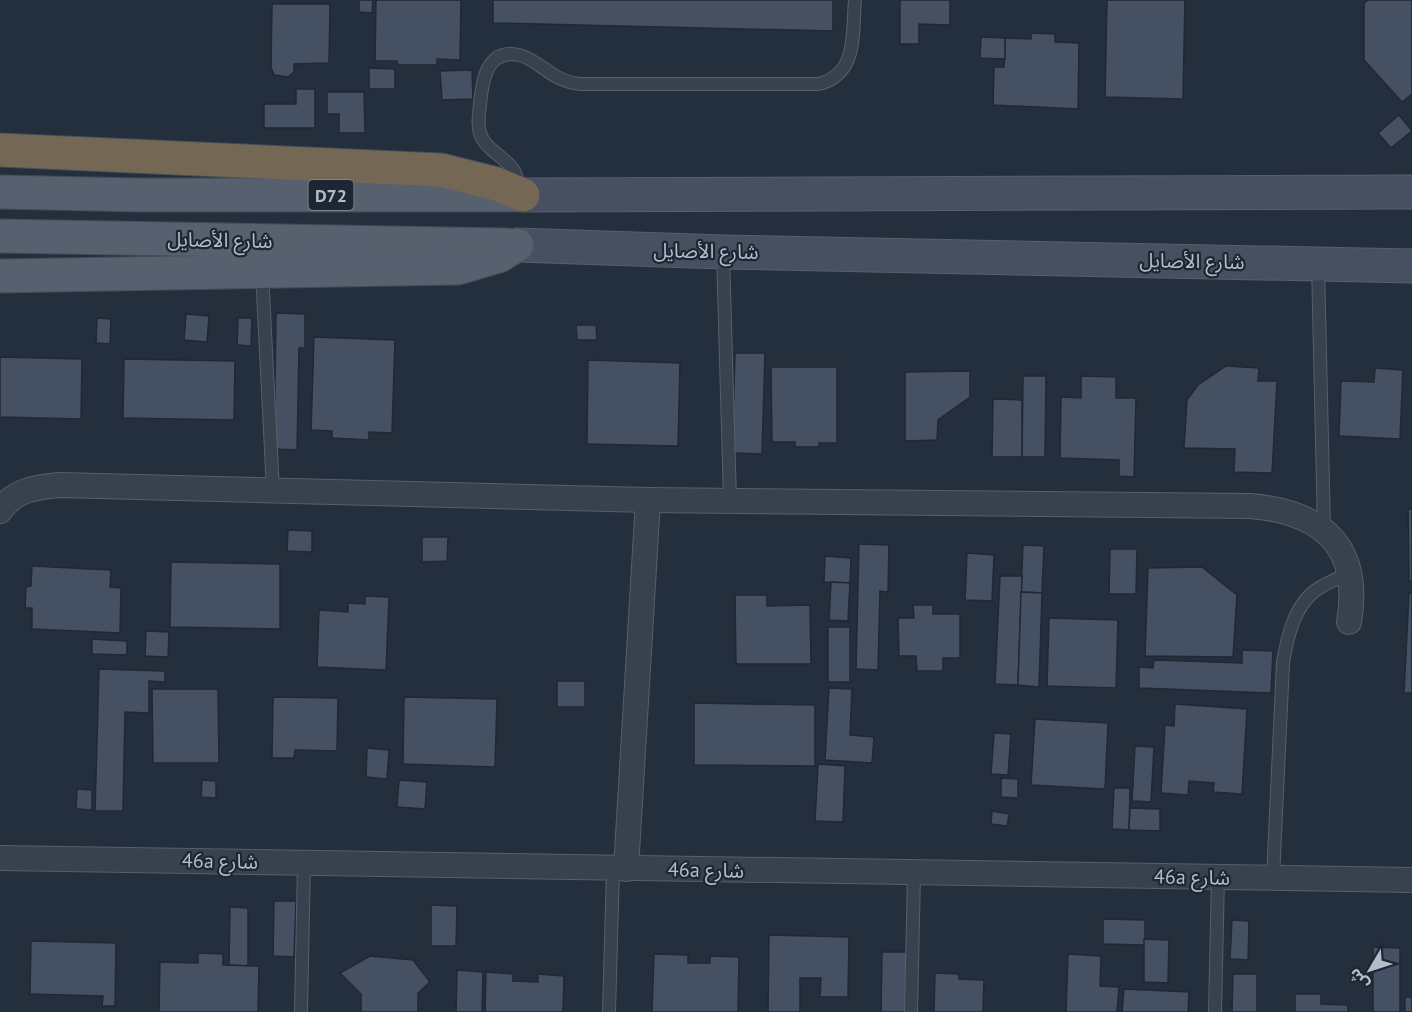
<svg xmlns="http://www.w3.org/2000/svg" width="1412" height="1012" viewBox="0 0 1412 1012" font-family="'PT Sans','Noto Sans Arabic',sans-serif">
  <style>
    .building { fill: #455162; stroke: #1f2835; stroke-width: 1.5 }
    .lines { fill: none; stroke-linecap: round; stroke-linejoin: round }
    .lane-casing { stroke: #565f6c; stroke-width: 14 }
    .street-casing { stroke: #565f6c; stroke-width: 26 }
    .secondary-casing { stroke: #565f6c; stroke-width: 35 }
    .primary-casing { stroke: #414a57; stroke-width: 35 }
    .highway-casing { stroke: #434c59; stroke-width: 35 }
    .lane { stroke: #38414e; stroke-width: 12 }
    .street { stroke: #38414e; stroke-width: 24 }
    .secondary { stroke: #465061; stroke-width: 33 }
    .primary { stroke: #56606e; stroke-width: 33 }
    .highway { stroke: #746855; stroke-width: 33 }
    .labels { text-anchor: middle; dominant-baseline: central; stroke-width: 4.5; stroke-linejoin: round; paint-order: stroke }
    .shield { fill: #1d2633; stroke: #878f9c; stroke-width: 1.5 }
    .shield-label { font-size: 18px; font-weight: bold; fill: #b4bcc9 }
    .street-label { font-size: 20px; fill: #b4bcc9; stroke: #1d2633 }
  </style>
  <rect width="100%" height="100%" fill="#242f3e"/>
  <!-- building -->
  <g class="building">
    <path d="M359 0H373L372 13 359 12Z"/>
    <path d="M376 0H461L460 60 437 59V65H398L397 61H375Z"/>
    <path d="M493 0H833V31L493 23Z"/>
    <path d="M900 0H950V25L919 24V44H900Z"/>
    <path d="M1107 0H1185L1183 99 1105 97Z"/>
    <path d="M1368 0H1412V94L1402 102 1364 60V3Z"/>
    <path d="M272 4H330L329 63 294 64V72L288 77 274 75 271 67Z"/>
    <path d="M1031 33 1055 34V42L1079 43 1078 109 993 105 994 67H1004L1005 38 1031 39Z"/>
    <path d="M981 37 1005 38V59L980 58Z"/>
    <path d="M369 68 395 69V89H369Z"/>
    <path d="M472 70 473 99 442 100 440 71Z"/>
    <path d="M296 89H315V128H264V104H296Z"/>
    <path d="M327 92H364L365 133H339V114H327Z"/>
    <path d="M1399 115 1412 131 1391 148 1378 133Z"/>
    <path d="M276 313 305 314V348H299L297 450 274 449Z"/>
    <path d="M186 314 209 316 207 342 184 340Z"/>
    <path d="M97 318 111 319 110 344 96 343Z"/>
    <path d="M238 318H252L251 346 237 345Z"/>
    <path d="M576 325H596L597 340H577Z"/>
    <path d="M314 337 395 340 392 433 369 432V440L332 438V431L311 430Z"/>
    <path d="M735 353H765L762 454 732 453Z"/>
    <path d="M0 357 82 359 81 419 0 417Z"/>
    <path d="M124 359 235 361 234 420 123 418Z"/>
    <path d="M588 360 680 363 678 446 587 444Z"/>
    <path d="M1226 366 1259 368 1258 381H1277L1272 473 1234 472 1235 449 1184 448 1187 400 1198 385Z"/>
    <path d="M771 367H837V443H819V447H795V442H772Z"/>
    <path d="M1375 368 1403 370 1400 439 1339 436 1341 381 1374 382Z"/>
    <path d="M970 371V397L938 420 937 440 905 441V372Z"/>
    <path d="M1023 376H1046L1045 457H1022Z"/>
    <path d="M1081 376 1116 377V398H1136L1134 477 1119 476V460L1060 458 1061 397 1081 398Z"/>
    <path d="M993 399 1022 400V457H992Z"/>
    <path d="M1408 509H1412V581H1409Z"/>
    <path d="M288 530 312 531V552L287 551Z"/>
    <path d="M422 537H448L447 561 422 562Z"/>
    <path d="M859 544 889 545 888 592 880 591 878 670 856 669Z"/>
    <path d="M1023 545 1044 546 1042 593 1021 592Z"/>
    <path d="M1110 549H1137L1136 594H1109Z"/>
    <path d="M967 553 994 555 992 601 965 600Z"/>
    <path d="M825 556 851 558 850 583 824 582Z"/>
    <path d="M171 562 280 564V629L170 627Z"/>
    <path d="M32 566 111 570 110 587 121 588 120 633 32 629V608H25L26 587 31 586Z"/>
    <path d="M1202 567 1237 595 1233 657 1145 656 1148 568Z"/>
    <path d="M1000 576H1022L1018 685 995 684Z"/>
    <path d="M831 582 850 583 848 621 829 620Z"/>
    <path d="M1021 592 1042 593 1039 687 1018 685Z"/>
    <path d="M1409 593H1412V693H1404Z"/>
    <path d="M735 595H767V606L810 605 811 664H736Z"/>
    <path d="M365 596 389 597 386 670 317 667 319 610 348 612V603L365 604Z"/>
    <path d="M913 605H933V614H960V658H943V671H917L916 656H899L898 618H914Z"/>
    <path d="M1049 618 1118 620 1116 688 1047 686Z"/>
    <rect x="828" y="627" width="22" height="55"/>
    <path d="M146 631 169 632 168 657 145 656Z"/>
    <path d="M92 639 127 641V655L92 654Z"/>
    <path d="M1242 650 1273 651 1271 693 1139 688V667L1153 668 1154 660 1242 663Z"/>
    <path d="M99 669 165 671V682L149 681V713L125 712 123 811H95Z"/>
    <rect x="557" y="681" width="28" height="26"/>
    <path d="M829 688 852 689 850 735 874 737 872 763 825 760Z"/>
    <path d="M152 689H218L219 763H153Z"/>
    <path d="M273 697 338 698 337 751 295 750 294 758H272Z"/>
    <path d="M404 697 497 699 495 767 403 764Z"/>
    <path d="M694 703 815 705V766L694 765Z"/>
    <path d="M1175 704 1247 709 1242 794 1213 792 1214 783 1189 781 1188 795 1161 793 1165 725 1174 726Z"/>
    <path d="M1035 719 1108 723 1105 789 1031 785Z"/>
    <path d="M994 733 1011 734 1008 775 991 774Z"/>
    <path d="M1135 746 1154 747 1151 802 1132 801Z"/>
    <path d="M367 748 389 750 387 779 366 777Z"/>
    <path d="M818 764 845 766 843 822 815 821Z"/>
    <path d="M1001 778 1018 779V798L1001 797Z"/>
    <path d="M202 780 216 781V798L201 797Z"/>
    <path d="M399 780 427 782 425 809 397 807Z"/>
    <path d="M1114 788H1130L1129 830 1112 829Z"/>
    <path d="M77 789 92 790V810L76 809Z"/>
    <path d="M1130 808 1160 809V831L1129 830Z"/>
    <path d="M992 811 1009 814 1007 826 991 824Z"/>
    <path d="M274 901H296L294 957 273 956Z"/>
    <path d="M431 905 457 906 456 946H431Z"/>
    <path d="M230 907 248 908V966L229 965Z"/>
    <path d="M1103 919 1145 920V945L1103 944Z"/>
    <path d="M1232 920 1249 921 1248 960 1230 959Z"/>
    <path d="M769 935 849 937 848 997H820L821 978H800V1012H768Z"/>
    <path d="M1144 939 1169 940 1168 983 1144 982Z"/>
    <path d="M31 941 116 943 115 1006H102L103 996 30 994Z"/>
    <path d="M1373 947 1400 948V1012H1373Z"/>
    <path d="M882 952H908L906 1012H881Z"/>
    <path d="M198 953 223 954V965L259 966 258 1012H159L160 962 198 963Z"/>
    <path d="M654 954 688 955V963H710V956L739 957 738 1012H652Z"/>
    <path d="M1068 954 1101 956 1100 986 1119 987 1117 1012H1066Z"/>
    <path d="M370 956 413 960 430 982 418 993V1012H361V994L340 973Z"/>
    <path d="M457 970 483 972 482 1012H456Z"/>
    <path d="M486 972 513 974V981L538 982V974L564 976 563 1012H485Z"/>
    <path d="M935 973 959 974V979L984 980 983 1012H934Z"/>
    <path d="M1233 974H1257V1012H1232Z"/>
    <path d="M1124 989 1189 992 1188 1012H1122Z"/>
    <path d="M1295 994H1321V1004L1348 1005V1012H1295Z"/>
    <rect x="1405" y="997" width="7" height="15"/>
  </g>
  <g class="lines">
    <defs>
      <g id="lane">
        <path d="M520 188C518 183 517 176 514 171 505 156 485 150 480 133 477 124 479 114 480 105 482 82 486 48 519 55 540 60 550 81 581 84H819C858 74 852 34 855 0"/>
        <path d="M723 253 730 501"/>
        <path d="M1318 264 1324 530"/>
        <path d="M262 273 273 490"/>
        <path d="M1273 878 1283 663C1287 638 1294 606 1316 590 1326 583 1339 578 1350 573"/>
        <path d="M301 1012 304 862"/>
        <path d="M609 1012 613 869"/>
        <path d="M911 1012 914 873"/>
        <path d="M1215 1012 1218 877"/>
      </g>
      <g id="street">
        <path d="M0 511C14 490 36 487 59 485L648 500 1250 506C1322 512 1362 546 1349 622"/>
        <path d="M0 858 1412 880"/>
        <path d="M626 869 648 500"/>
      </g>
      <g id="secondary">
        <path d="M523 195 1412 192"/>
        <path d="M517 245 723 252 1412 266"/>
      </g>
      <g id="primary">
        <path d="M0 192 139 195H518"/>
        <path d="M0 236 507 245"/>
        <path d="M0 276 458 268 499 256 517 245"/>
      </g>
      <path id="highway" d="M0 150 441 170 497 184 523 195"/>
    </defs>
    <!-- lane casing -->
    <use href="#lane" class="lane-casing"/>
    <!-- street casing -->
    <use href="#street" class="street-casing"/>
    <!-- secondary casing -->
    <use href="#secondary" class="secondary-casing"/>
    <!-- primary casing -->
    <use href="#primary" class="primary-casing"/>
    <!-- highway casing -->
    <use href="#highway" class="highway-casing"/>
    <!-- lane -->
    <use href="#lane" class="lane"/>
    <!-- street -->
    <use href="#street" class="street"/>
    <!-- secondary -->
    <use href="#secondary" class="secondary"/>
    <!-- primary -->
    <use href="#primary" class="primary"/>
    <!-- highway -->
    <use href="#highway" class="highway"/>
  </g>
  <g class="labels">
    <!-- shield labels -->
    <rect class="shield" x="308.5" y="180" width="45" height="30" rx="4.5"/>
    <g class="shield-label">
      <text x="331" y="195">D72</text>
    </g>
    <!-- street labels -->
    <g class="street-label">
      <text transform="translate(220 240) rotate(1)">شارع الأصايل</text>
      <text transform="translate(706 251) rotate(1)">شارع الأصايل</text>
      <text transform="translate(1192 261) rotate(1)">شارع الأصايل</text>
      <text transform="translate(220 861) rotate(1)">46a شارع</text>
      <text transform="translate(706 870) rotate(1)">46a شارع</text>
      <text transform="translate(1192 877) rotate(1)">46a شارع</text>
    </g>
  </g>
  <!-- north arrow -->
  <g transform="translate(1370 970) rotate(231)" stroke="#1d2633" stroke-width="4.5" paint-order="stroke">
  <path d="M0-4.5L10 22L0 15L-10 22Z" fill="#b4bcc9"/>
  <text y="-9" font-size="16" font-weight="bold" text-anchor="middle" fill="#b4bcc9">ش</text>
  </g>
</svg>
